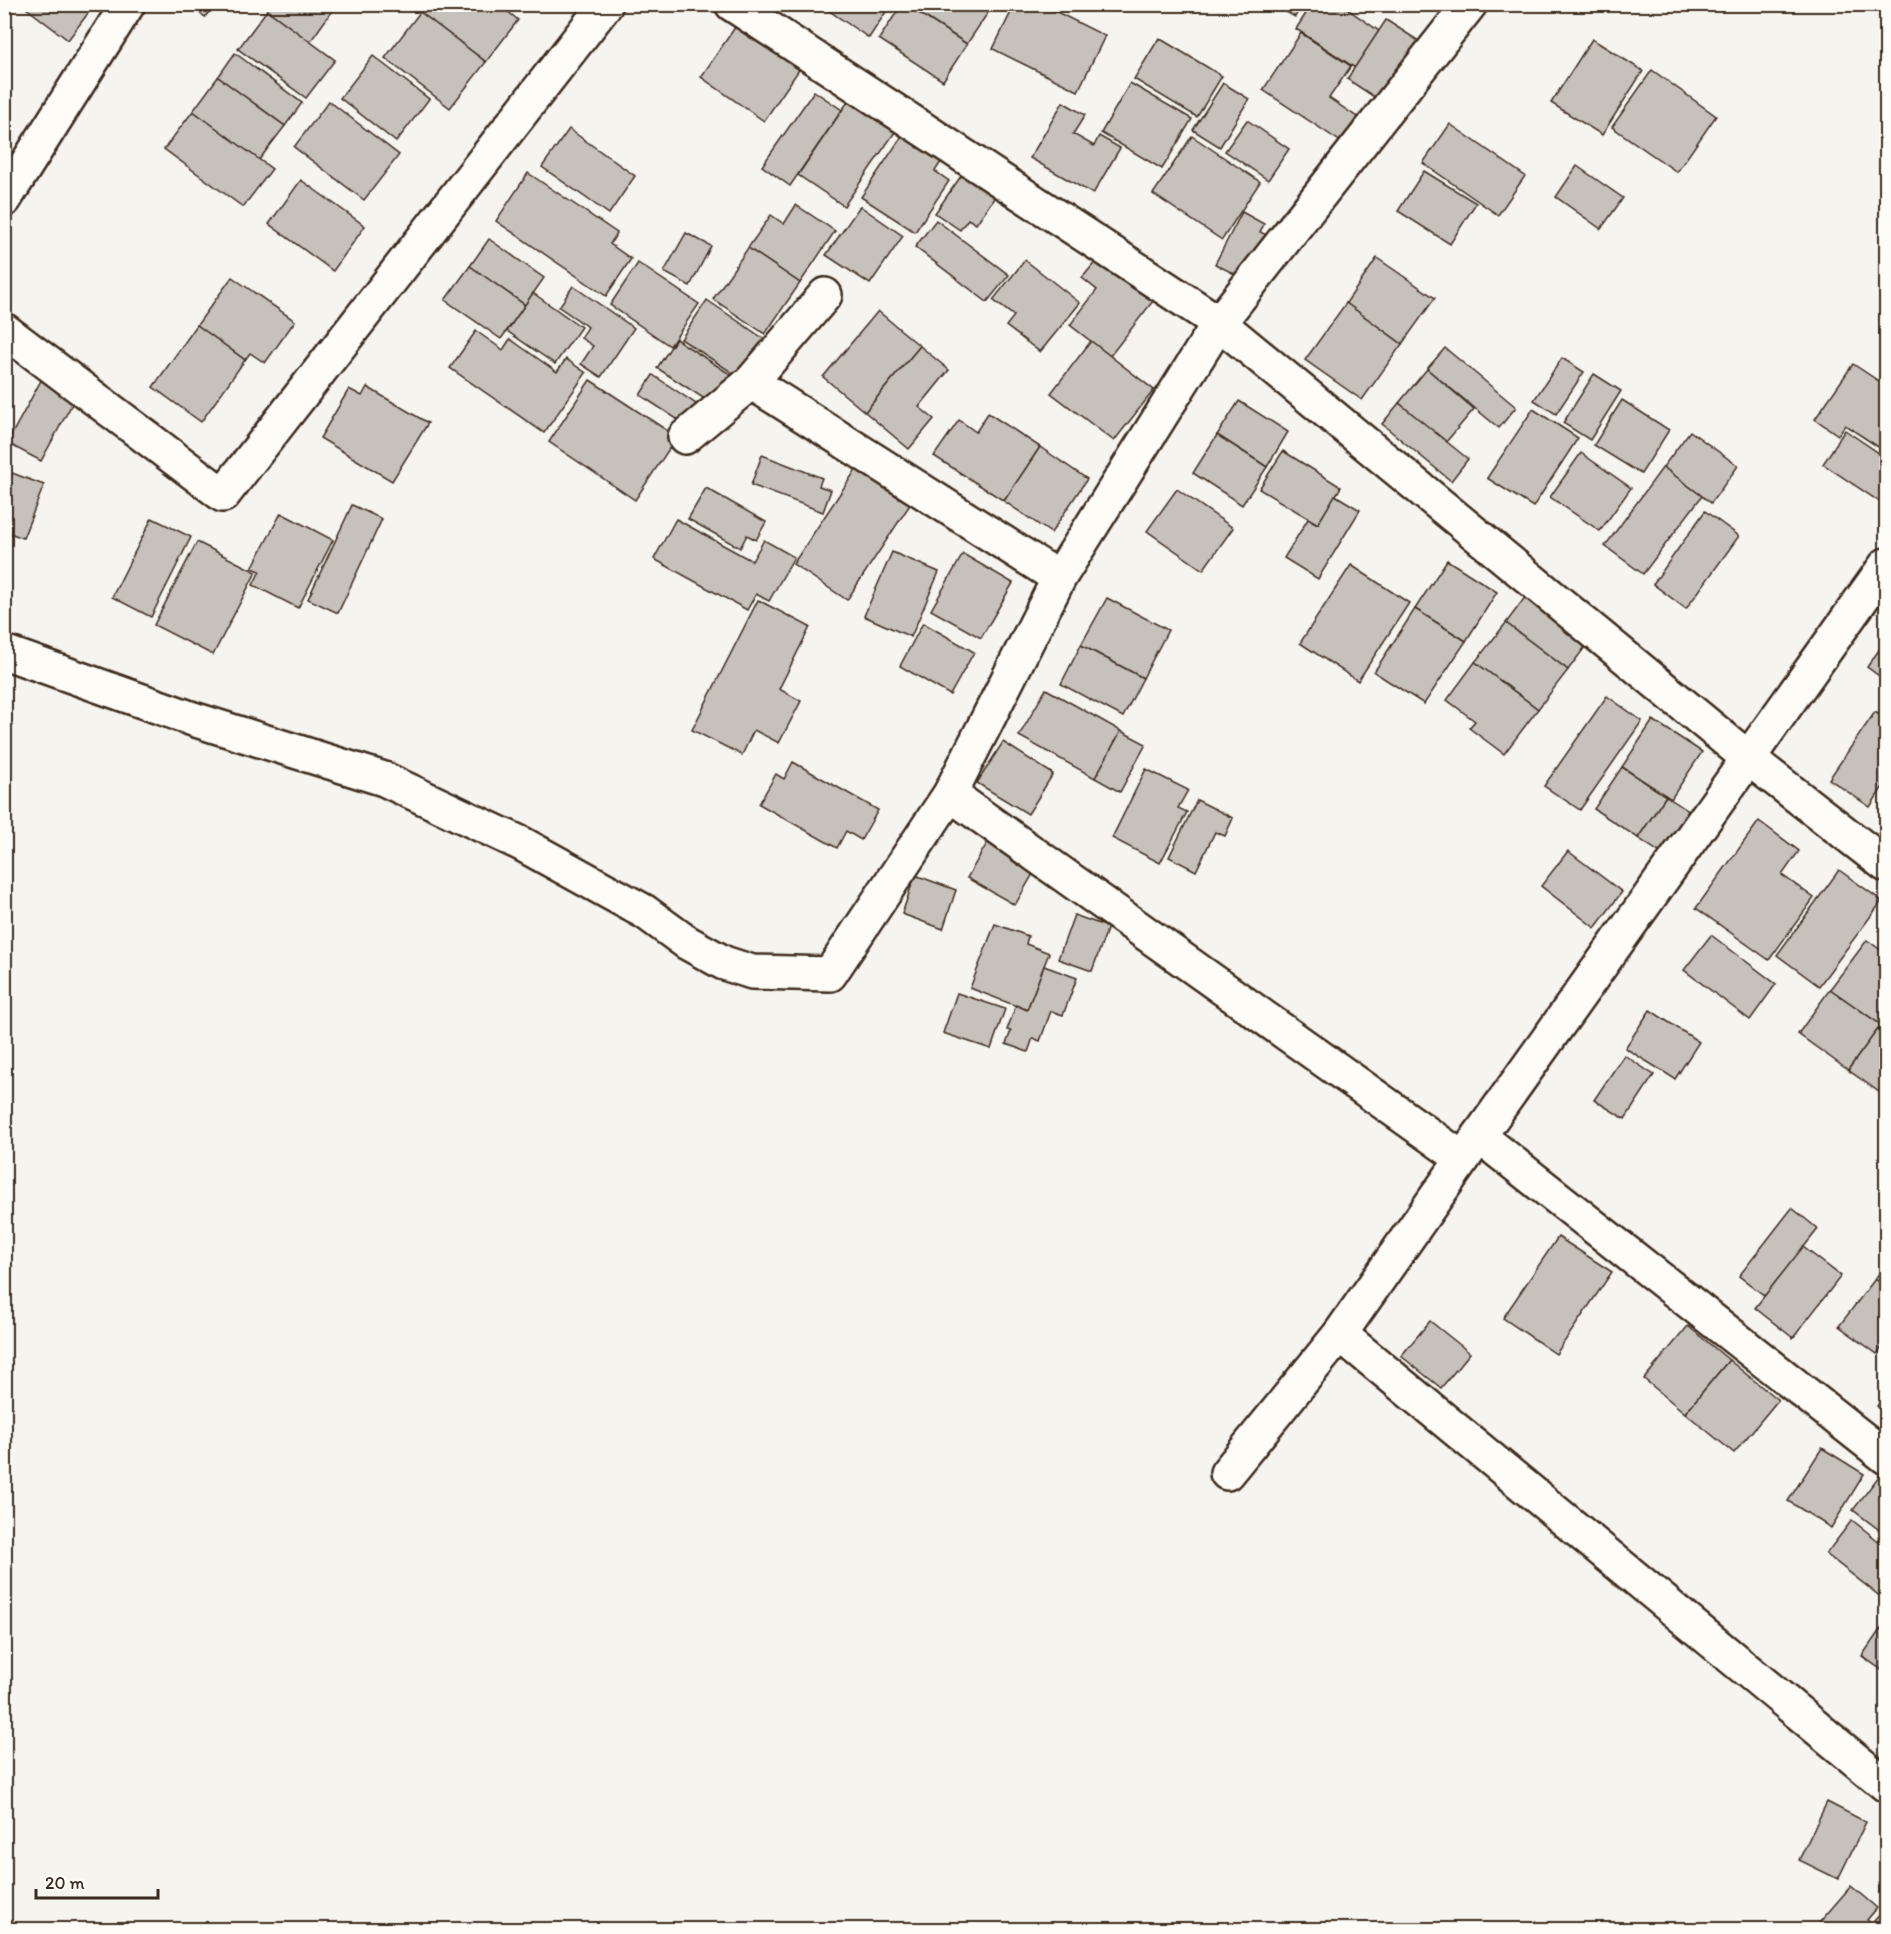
<svg xmlns="http://www.w3.org/2000/svg" width="1891" height="1934" viewBox="0 0 1891 1934" font-family="Itim,sans-serif">
  <style>
    .building { fill: #c7c1bb; stroke: #3b2a1e; stroke-width: 1.5 }
    .lines { fill: none; stroke-linecap: round; stroke-linejoin: round }
    .minor-casing { stroke: #3b2a1e; stroke-width: 38 }
    .minor { stroke: #fdfcf7; stroke-width: 33 }
  </style>
  <rect width="100%" height="100%" fill="#f5f4ee"/>
  <filter id="ink" filterUnits="userSpaceOnUse"><feTurbulence type="fractalNoise" baseFrequency=".0167" numOctaves="2"/><feDisplacementMap in="SourceGraphic" scale="12" xChannelSelector="R" yChannelSelector="G"/><feConvolveMatrix kernelMatrix="1 2 1 2 8 2 1 2 1" color-interpolation-filters="sRGB"/></filter>
  <g filter="url(#ink)">
    <!-- building -->
    <g class="building">
      <path d="M21 4H95L68 40Z"/>
      <path d="M187 4H215L205 17Z"/>
      <path d="M272 4H337L310 42 267 10Z"/>
      <path d="M426 4H499L518 20 486 62 420 12Z"/>
      <path d="M819 4H891L869 38Z"/>
      <path d="M902 4H905L967 44 943 81 879 39Z"/>
      <path d="M905 4H985L983 7 989 11 967 44Z"/>
      <path d="M1015 4H1041L1105 36 1078 91 993 49Z"/>
      <path d="M1272 4H1302L1295 17Z"/>
      <path d="M1312 4H1340L1379 31 1355 68 1296 29Z"/>
      <path d="M267 10 335 60 306 98 238 49Z"/>
      <path d="M420 12 486 62 450 108 385 58Z"/>
      <path d="M740 20 803 64 764 121 701 77Z"/>
      <path d="M1386 20 1425 45 1385 104 1347 79Z"/>
      <path d="M1301 33 1351 66 1329 98 1357 117 1341 142 1263 90Z"/>
      <path d="M1159 38 1222 76 1197 117 1134 79Z"/>
      <path d="M1592 39 1643 71 1602 135 1551 103Z"/>
      <path d="M235 53 302 103 285 126 218 77Z"/>
      <path d="M373 56 429 99 396 142 340 98Z"/>
      <path d="M1652 70 1716 116 1677 172 1612 127Z"/>
      <path d="M218 77 285 126 259 160 193 111Z"/>
      <path d="M1130 83 1192 119 1162 169 1101 133Z"/>
      <path d="M1223 83 1249 99 1220 147 1193 130Z"/>
      <path d="M814 91 842 110 790 186 762 166Z"/>
      <path d="M849 100 895 132 844 206 798 175Z"/>
      <path d="M329 101 399 155 364 200 294 147Z"/>
      <path d="M1063 102 1085 115 1073 134 1094 146 1099 136 1120 148 1093 194 1030 158Z"/>
      <path d="M193 111 272 169 243 207 164 149Z"/>
      <path d="M1247 120 1289 149 1268 180 1225 151Z"/>
      <path d="M1450 124 1525 176 1498 215 1423 163Z"/>
      <path d="M569 129 635 176 609 214 542 167Z"/>
      <path d="M902 136 941 162 935 171 949 181 915 232 861 197Z"/>
      <path d="M1192 136 1260 182 1222 240 1153 194Z"/>
      <path d="M1577 166 1623 198 1601 229 1556 197Z"/>
      <path d="M966 169 999 191 976 224 968 219 960 230 935 213Z"/>
      <path d="M1424 171 1476 203 1450 244 1398 211Z"/>
      <path d="M528 173 617 233 610 244 631 259 606 296 496 221Z"/>
      <path d="M301 180 365 226 333 271 269 224Z"/>
      <path d="M796 205 835 231 800 283 748 248 771 215 784 224Z"/>
      <path d="M860 206 903 236 870 284 826 255Z"/>
      <path d="M1242 212 1264 224 1260 232 1269 236 1246 280 1215 264Z"/>
      <path d="M936 220 1009 275 987 302 915 247Z"/>
      <path d="M686 233 711 246 690 286 664 272Z"/>
      <path d="M489 239 544 278 525 305 470 266Z"/>
      <path d="M748 248 800 283 765 334 713 299Z"/>
      <path d="M1102 254 1157 296 1110 356 1070 325 1097 290 1082 278Z"/>
      <path d="M1377 258 1435 298 1402 344 1346 303Z"/>
      <path d="M1025 260 1080 303 1040 352 1006 326 1014 316 993 300Z"/>
      <path d="M638 263 699 304 670 346 610 305Z"/>
      <path d="M470 266 525 305 501 339 445 300Z"/>
      <path d="M232 277 295 321 265 363 250 353 245 360 197 325Z"/>
      <path d="M573 286 634 328 601 377 581 364 593 346 581 338 588 327 559 307Z"/>
      <path d="M533 293 581 327 555 364 507 331Z"/>
      <path d="M707 300 773 345 748 383 681 339Z"/>
      <path d="M1346 303 1402 344 1362 400 1305 360Z"/>
      <path d="M878 311 920 346 865 412 823 377Z"/>
      <path d="M197 325 245 360 201 422 153 387Z"/>
      <path d="M476 331 503 350 510 339 557 372 566 359 586 373 544 433 450 368Z"/>
      <path d="M676 339 736 378 717 407 657 368Z"/>
      <path d="M1091 341 1154 390 1114 441 1051 393Z"/>
      <path d="M920 346 949 370 919 407 934 419 909 449 865 412Z"/>
      <path d="M1445 348 1516 407 1499 428 1427 369Z"/>
      <path d="M1562 358 1584 372 1556 414 1534 400Z"/>
      <path d="M1853 364 1886 386V452L1845 425 1838 435 1815 419Z"/>
      <path d="M1427 369 1474 409 1446 442 1399 403Z"/>
      <path d="M1594 374 1621 391 1590 440 1563 423Z"/>
      <path d="M44 375 78 393 41 461 7 443Z"/>
      <path d="M653 375 699 406 686 425 640 395Z"/>
      <path d="M590 380 677 437 635 500 549 442Z"/>
      <path d="M367 387 428 423 392 481 320 438 349 389 362 396Z"/>
      <path d="M1622 400 1669 430 1641 474 1594 445Z"/>
      <path d="M1239 401 1288 432 1267 467 1217 435Z"/>
      <path d="M1399 403 1468 459 1451 481 1382 424Z"/>
      <path d="M1533 409 1578 438 1533 507 1487 478Z"/>
      <path d="M988 413 1040 447 1004 501 934 456 959 420 976 432Z"/>
      <path d="M1845 430 1886 458V506L1823 464Z"/>
      <path d="M1690 431 1738 466 1711 503 1663 467Z"/>
      <path d="M1217 435 1267 467 1242 505 1193 473Z"/>
      <path d="M1040 447 1087 479 1051 533 1004 501Z"/>
      <path d="M1283 451 1341 487 1318 524 1259 489Z"/>
      <path d="M1581 453 1631 488 1600 531 1550 497Z"/>
      <path d="M762 455 822 478 819 486 831 490 823 512 751 485Z"/>
      <path d="M861 462 915 497 847 600 793 564Z"/>
      <path d="M1663 467 1702 496 1643 574 1605 546Z"/>
      <path d="M4 470 44 485 23 538 4 531Z"/>
      <path d="M706 488 766 522 756 540 747 535 740 548 688 519Z"/>
      <path d="M1177 489 1233 528 1203 570 1147 531Z"/>
      <path d="M1335 495 1360 510 1318 579 1284 558 1308 519 1318 524Z"/>
      <path d="M352 505 382 519 338 613 308 599Z"/>
      <path d="M1705 511 1739 536 1686 609 1653 584Z"/>
      <path d="M281 513 333 540 298 608 253 585 260 571 252 568Z"/>
      <path d="M152 518 191 537 151 617 112 597Z"/>
      <path d="M676 519 752 561 764 540 794 557 769 601 756 594 747 610 654 559Z"/>
      <path d="M197 542 256 572 213 655 154 625Z"/>
      <path d="M892 552 939 572 911 637 864 616Z"/>
      <path d="M963 554 1013 583 981 638 931 610Z"/>
      <path d="M1447 560 1497 592 1466 641 1415 609Z"/>
      <path d="M1351 565 1409 603 1358 681 1300 643Z"/>
      <path d="M1529 592 1591 639 1568 670 1506 623Z"/>
      <path d="M1107 598 1168 630 1143 678 1081 645Z"/>
      <path d="M758 600 810 627 779 689 801 701 779 743 754 730 742 755 692 730Z"/>
      <path d="M1415 609 1466 641 1424 704 1374 672Z"/>
      <path d="M923 623 974 652 950 695 900 666Z"/>
      <path d="M1506 623 1568 670 1538 709 1475 662Z"/>
      <path d="M1884 643 1886 645V681L1867 667Z"/>
      <path d="M1081 645 1143 678 1123 717 1061 684Z"/>
      <path d="M1475 662 1538 709 1504 754 1469 728 1475 721 1447 700Z"/>
      <path d="M1046 689 1121 731 1095 778 1019 736Z"/>
      <path d="M1607 696 1642 721 1580 810 1544 786Z"/>
      <path d="M1875 712 1886 719V782L1870 807 1829 779Z"/>
      <path d="M1653 720 1702 752 1671 799 1622 767Z"/>
      <path d="M1121 731 1146 744 1120 792 1095 778Z"/>
      <path d="M1003 742 1053 774 1028 814 977 783Z"/>
      <path d="M793 762 878 810 861 840 846 831 837 848 759 804 776 774 784 779Z"/>
      <path d="M1622 767 1666 796 1638 838 1594 809Z"/>
      <path d="M1146 769 1188 790 1178 808 1187 812 1160 863 1112 838Z"/>
      <path d="M1666 796 1699 818 1671 860 1638 838Z"/>
      <path d="M1197 800 1233 818 1225 836 1215 832 1196 871 1169 857Z"/>
      <path d="M1759 821 1799 851 1782 875 1814 898 1769 960 1696 908Z"/>
      <path d="M990 838 1038 865 1015 905 967 878Z"/>
      <path d="M1568 851 1622 892 1595 928 1541 886Z"/>
      <path d="M1839 870 1882 901 1819 986 1777 955Z"/>
      <path d="M915 875 956 890 943 929 902 914Z"/>
      <path d="M1074 915 1108 927 1092 971 1058 959Z"/>
      <path d="M995 924 1028 936 1026 944 1049 953 1027 1010 970 988Z"/>
      <path d="M1711 935 1776 984 1750 1020 1684 970Z"/>
      <path d="M1867 940 1886 954V1018L1881 1025 1830 989Z"/>
      <path d="M1044 966 1077 978 1063 1015 1051 1011 1040 1041 1033 1038 1028 1052 1006 1044 1011 1031 1007 1030 1016 1005 1027 1010Z"/>
      <path d="M1830 989 1881 1025 1848 1070 1798 1034Z"/>
      <path d="M957 993 1005 1009 991 1049 943 1033Z"/>
      <path d="M1650 1010 1699 1042 1675 1079 1625 1048Z"/>
      <path d="M1886 1018V1036L1878 1029Z"/>
      <path d="M1878 1029 1886 1036V1088L1882 1094 1848 1070Z"/>
      <path d="M1624 1055 1654 1075 1625 1119 1594 1100Z"/>
      <path d="M1792 1208 1818 1229 1765 1296 1739 1276Z"/>
      <path d="M1558 1237 1612 1272 1556 1354 1503 1318Z"/>
      <path d="M1803 1247 1841 1276 1793 1338 1755 1308Z"/>
      <path d="M1886 1263V1287L1875 1279Z"/>
      <path d="M1875 1279 1886 1287V1342L1877 1354 1839 1326Z"/>
      <path d="M1430 1321 1470 1353 1441 1388 1401 1356Z"/>
      <path d="M1688 1326 1729 1360 1685 1413 1644 1379Z"/>
      <path d="M1729 1360 1778 1400 1734 1453 1685 1413Z"/>
      <path d="M1886 1393V1413L1877 1406Z"/>
      <path d="M1822 1448 1864 1474 1831 1528 1788 1501Z"/>
      <path d="M1879 1476 1886 1482V1535L1853 1510Z"/>
      <path d="M1852 1520 1886 1547V1601L1826 1554Z"/>
      <path d="M1886 1621V1673L1862 1656Z"/>
      <path d="M1827 1802 1866 1822 1838 1879 1799 1860Z"/>
      <path d="M1851 1886 1877 1908 1867 1920 1878 1930H1813Z"/>
      <path d="M1886 1908V1930H1882L1874 1921Z"/>
    </g>
    <g class="lines">
      <defs>
        <g id="minor">
          <path d="M732 4 1219 323 1748 758 1886 865"/>
          <path d="M4 200 128 4"/>
          <path d="M4 330 223 495 606 4"/>
          <path d="M751 382 1059 578"/>
          <path d="M685 437 751 382 825 295"/>
          <path d="M4 652 193 719 384 779 522 844 645 912 686 942 724 963 752 972 830 974 950 794 1059 578 1219 323 1470 4"/>
          <path d="M950 794 1463 1159"/>
          <path d="M1479 1136 1886 1457"/>
          <path d="M1340 1334 1886 1785"/>
          <path d="M1227 1473 1340 1334 1479 1136 1886 565"/>
        </g>
      </defs>
      <!-- minor casing -->
      <use href="#minor" class="minor-casing"/>
      <!-- minor -->
      <use href="#minor" class="minor"/>
    </g>
  </g>
  <!-- margin -->
  <rect width="1891" height="1934" fill="none" stroke="#fdfcf7" stroke-width="24"/>
  <rect x="12" y="12" width="1867" height="1910" fill="none" stroke="#3b2a1e" stroke-width="2" filter="url(#ink)"/>
  <!-- scale -->
  <path d="M36 1889v9h122v-9" fill="none" stroke="#3b2a1e" stroke-width="3"/>
  <text x="45" y="1889" font-size="18" fill="#3b2a1e" stroke="#fdfcf7" stroke-width="4.5" paint-order="stroke">20 m</text>
</svg>
